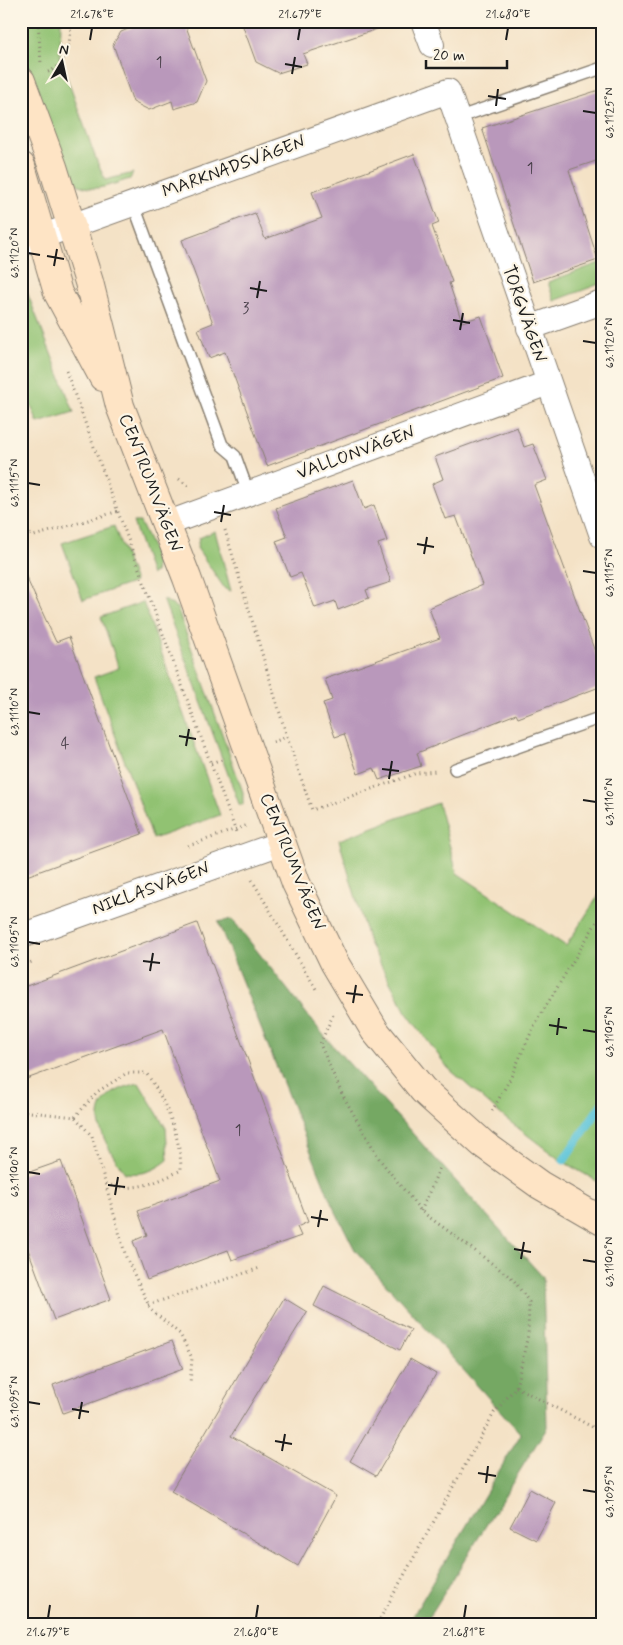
<svg xmlns="http://www.w3.org/2000/svg" width="623" height="1645" viewBox="0 0 623 1645" font-family="Mynerve,sans-serif">
  <style>
    .green { fill: #91c272; stroke: #566f47 }
    .forest { fill: #74a864; stroke: #486240 }
    .lines { fill: none; stroke-linecap: round; stroke-linejoin: round }
    .stream { stroke: #5cc4d9; stroke-width: 9 }
    .building { fill: #b998bb }
    .lane-casing { stroke: #887f71; stroke-width: 14 }
    .street-casing { stroke: #887f71; stroke-width: 26 }
    .secondary-casing { stroke: #887f71; stroke-width: 30 }
    .path { stroke: #887f71; stroke-width: 3; stroke-dasharray: 1 4; stroke-linecap: butt }
    .lane { stroke: #fff; stroke-width: 11 }
    .street { stroke: #fff; stroke-width: 24 }
    .secondary { stroke: #fee4c5; stroke-width: 28 }
    .ticks { fill: none; stroke: #1c1c1c; stroke-width: 2 }
    .labels { text-anchor: middle; dominant-baseline: central; stroke-width: 4.5; stroke-linejoin: round; paint-order: stroke }
    .number-label { font-size: 15px; fill: #433b44 }
    .street-label { font-size: 18px; fill: #1c1c1c; stroke: #fcf5e5 }
    .neatline { fill: none; stroke: #1c1c1c; stroke-width: 2 }
    .ticks-label { font-size: 12px; text-anchor: middle; fill: #1c1c1c }
  </style>
  <rect width="100%" height="100%" fill="#fcf5e5"/>
  <filter id="ink" filterUnits="userSpaceOnUse"><feTurbulence type="fractalNoise" baseFrequency=".02" numOctaves="2"/><feDisplacementMap in="SourceGraphic" scale="10" xChannelSelector="R" yChannelSelector="G"/><feConvolveMatrix kernelMatrix="1 2 1 2 8 2 1 2 1" color-interpolation-filters="sRGB"/></filter>
  <filter id="wash" filterUnits="userSpaceOnUse"><feTurbulence type="fractalNoise" baseFrequency=".0096" numOctaves="4" result="noise"/><feDisplacementMap in="SourceGraphic" scale="20" xChannelSelector="R" yChannelSelector="G"/><feGaussianBlur stdDeviation="1.12" result="paint"/><feColorMatrix in="noise" values="0 0 0 0 0 0 0 0 0 0 0 0 0 0 0 0 0 1.4 0 .05"/><feComposite in="paint" operator="in"/></filter>
  <g filter="url(#wash)">
    <rect width="100%" height="100%" fill="#f4e2c6"/>
    <!-- green -->
    <g class="green">
      <path d="M21 21H61L60 58 96 159 105 180 133 173 130 179C106 186 87 197 68 176L21 51Z"/>
      <path d="M602 262V283L554 301 548 282Z"/>
      <path d="M21 277 74 412 38 423 21 382Z"/>
      <path d="M133 522H140L157 558 155 572 151 575Z"/>
      <path d="M114 526 135 582 83 600 62 543Z"/>
      <path d="M215 531 231 591 225 589 197 548 199 538Z"/>
      <path d="M163 599 177 608 243 792V805L239 804Z"/>
      <path d="M143 602 220 815 153 839 94 677 119 668 101 617Z"/>
      <path d="M438 803 457 873 566 946 602 890V1184L560 1160 505 1118 448 1068 406 1012 369 943 339 840Z"/>
      <path d="M139 1083 166 1128 168 1160C154 1171 143 1175 125 1173 98 1135 78 1097 139 1083Z"/>
    </g>
    <!-- forest -->
    <path class="forest" d="M232 919 325 1037 543 1277 547 1427 425 1624H408L521 1434 355 1250 332 1204 218 922Z"/>
    <g class="lines">
      <!-- stream -->
      <path class="stream" d="M564 1160 602 1104"/>
    </g>
    <g id="blocks">
      <!-- building -->
      <g class="building">
        <path d="M147 21H184L206 81 197 102 174 109 172 101 149 110 133 102 113 44 121 32Z"/>
        <path d="M241 21H388L389 25 303 54 307 64 278 73 256 62Z"/>
        <path d="M602 89V159L569 170 598 260 533 282 482 128Z"/>
        <path d="M414 154 439 223 432 226 452 282 449 283 462 322 481 316 503 378 267 466 225 352 209 358 198 329 213 323 182 240 255 213 265 239 322 218 312 192Z"/>
        <path d="M517 427 524 447 533 444 547 480 534 485 602 671V686L518 718 516 714 417 753 421 766 379 780 374 768 358 774 344 734 335 737 323 703 332 700 325 679 440 638 429 608 482 585 456 516 445 519 432 484 443 479 435 457Z"/>
        <path d="M353 480 364 509 374 505 387 541 378 544 391 582 366 590 369 598 338 610 335 601 315 608 301 573 290 577 276 541 287 537 276 508Z"/>
        <path d="M21 566 56 642 69 637 142 834 21 878Z"/>
        <path d="M197 923 308 1222 297 1227 301 1236 232 1260 228 1250 147 1280 133 1241 147 1235 138 1211 220 1181 163 1029 21 1081V988Z"/>
        <path d="M61 1161 111 1299 54 1320 21 1230V1175Z"/>
        <path d="M324 1286 411 1330 400 1350 314 1306Z"/>
        <path d="M284 1298 307 1312 231 1436 336 1496 298 1566 171 1491Z"/>
        <path d="M172 1341 183 1369 63 1413 53 1385Z"/>
        <path d="M410 1359 436 1374 376 1476 350 1461Z"/>
        <path d="M530 1489 556 1503 536 1540 510 1527Z"/>
      </g>
    </g>
  </g>
  <g filter="url(#ink)">
    <use href="#blocks" fill-opacity="0" stroke="#887f71" stroke-width="1"/>
    <g class="lines">
      <defs>
        <g id="lane">
          <path d="M457 118 602 68"/>
          <path d="M133 203 222 445 235 456 248 492"/>
          <path d="M455 769 602 717"/>
        </g>
        <g id="street">
          <path d="M423 21 432 45"/>
          <path d="M21 244 448 91 602 536"/>
          <path d="M529 328 602 302"/>
          <path d="M166 524 548 383"/>
          <path d="M21 936 281 843"/>
        </g>
        <g id="secondary">
          <path d="M21 81 53 167 89 282 120 406 187 578 296 883 334 962 375 1031 423 1090 483 1144 540 1185 602 1221"/>
          <path d="M21 166 58 293 103 377"/>
        </g>
      </defs>
      <!-- lane casing -->
      <use href="#lane" class="lane-casing"/>
      <!-- street casing -->
      <use href="#street" class="street-casing"/>
      <!-- secondary casing -->
      <use href="#secondary" class="secondary-casing"/>
      <!-- path -->
      <g class="path">
        <path d="M38 21 41 63"/>
        <path d="M48 72C69 64 70 41 71 21"/>
        <path d="M66 371 236 832"/>
        <path d="M179 479 190 487"/>
        <path d="M21 530 34 536 119 511"/>
        <path d="M225 530 287 737 273 742"/>
        <path d="M287 737 312 810 417 773 436 771"/>
        <path d="M211 763 222 759"/>
        <path d="M188 846 248 825"/>
        <path d="M252 880 316 989"/>
        <path d="M21 966 32 962"/>
        <path d="M333 1015 320 1044 342 1094 380 1160 421 1211 513 1279 529 1302 528 1335 516 1387 494 1413 377 1624"/>
        <path d="M21 1111 75 1117 92 1136 126 1257 151 1310 180 1334 192 1358 190 1384"/>
        <path d="M492 1111 510 1079 534 1026 602 913"/>
        <path d="M75 1117 97 1092 127 1073H146C165 1099 181 1137 181 1170 159 1182 130 1194 105 1183"/>
        <path d="M421 1211 440 1167"/>
        <path d="M148 1305 260 1268"/>
        <path d="M516 1387 602 1432"/>
      </g>
      <!-- lane -->
      <use href="#lane" class="lane"/>
      <!-- street -->
      <use href="#street" class="street"/>
      <!-- secondary -->
      <use href="#secondary" class="secondary"/>
    </g>
  </g>
  <!-- ticks -->
  <path class="ticks" d="M90 40 92 28M298 40 300 28M506 40 508 28M285 64 302 67M292 74 295 57M488 96 506 99M496 106 498 89M583 111 596 113M28 253 40 255M47 256 64 259M54 266 57 249M250 288 267 291M257 298 260 281M453 320 470 323M460 330 463 313M583 341 596 343M28 483 40 485M214 512 231 515M221 522 224 505M417 544 434 547M424 554 427 537M583 571 596 573M28 712 40 714M179 736 196 739M186 746 189 729M382 769 399 771M389 779 392 761M583 800 596 802M28 942 40 944M143 961 160 963M150 971 153 953M346 993 363 995M353 1003 356 985M549 1025 567 1028M583 1030 596 1032M557 1035 559 1018M28 1172 40 1174M108 1185 125 1187M115 1195 118 1177M311 1217 328 1220M318 1227 321 1210M514 1249 531 1252M521 1259 524 1242M583 1260 596 1262M28 1402 40 1404M72 1409 89 1412M79 1419 82 1402M275 1441 292 1444M282 1451 285 1434M478 1473 496 1476M486 1483 488 1466M583 1490 596 1492M48 1618 50 1605M256 1618 258 1605M464 1618 466 1605"/>
  <g class="labels">
    <!-- number labels -->
    <g class="number-label">
      <text x="159" y="63">1</text>
      <text x="530" y="169">1</text>
      <text x="246" y="309">3</text>
      <text x="65" y="744">4</text>
      <text x="238" y="1131">1</text>
    </g>
    <!-- street labels -->
    <g class="street-label">
      <text transform="translate(234 167) rotate(-20)">MARKNADSVÄGEN</text>
      <text transform="translate(524 314) rotate(71)">TORGVÄGEN</text>
      <text transform="translate(356 453) rotate(-20)">VALLONVÄGEN</text>
      <text transform="translate(150 483) rotate(69)">CENTRUMVÄGEN</text>
      <text transform="translate(292 862) rotate(68)">CENTRUMVÄGEN</text>
      <text transform="translate(151 889) rotate(-20)">NIKLASVÄGEN</text>
    </g>
  </g>
  <!-- margin -->
  <rect width="623" height="1645" fill="none" stroke="#fcf5e5" stroke-width="55"/>
  <!-- north arrow -->
  <g transform="translate(62 62) rotate(9)" stroke="#fcf5e5" stroke-width="4" paint-order="stroke">
  <path d="M0-4L9 19L0 12L-9 19Z" fill="#1c1c1c"/>
  <text y="-8" font-size="14" font-weight="bold" text-anchor="middle" fill="#1c1c1c">N</text>
  </g>
  <!-- scale -->
  <path d="M426 60v8h81v-8" fill="none" stroke="#1c1c1c" stroke-width="2.5"/>
  <text x="433" y="60" font-size="15" fill="#1c1c1c" stroke="#fcf5e5" stroke-width="4" paint-order="stroke">20 m</text>
  <rect x="28" y="28" width="568" height="1590" class="neatline"/>
  <g class="ticks-label">
    <text x="92" y="18">21.678°E</text>
    <text x="300" y="18">21.679°E</text>
    <text x="508" y="18">21.680°E</text>
    <text transform="translate(609 113) rotate(-90)" y="4">63.1125°N</text>
    <text transform="translate(14 253) rotate(-90)" y="4">63.1120°N</text>
    <text transform="translate(609 343) rotate(-90)" y="4">63.1120°N</text>
    <text transform="translate(14 483) rotate(-90)" y="4">63.1115°N</text>
    <text transform="translate(609 573) rotate(-90)" y="4">63.1115°N</text>
    <text transform="translate(14 712) rotate(-90)" y="4">63.1110°N</text>
    <text transform="translate(609 802) rotate(-90)" y="4">63.1110°N</text>
    <text transform="translate(14 942) rotate(-90)" y="4">63.1105°N</text>
    <text transform="translate(609 1032) rotate(-90)" y="4">63.1105°N</text>
    <text transform="translate(14 1172) rotate(-90)" y="4">63.1100°N</text>
    <text transform="translate(609 1262) rotate(-90)" y="4">63.1100°N</text>
    <text transform="translate(14 1402) rotate(-90)" y="4">63.1095°N</text>
    <text transform="translate(609 1492) rotate(-90)" y="4">63.1095°N</text>
    <text x="48" y="1636">21.679°E</text>
    <text x="256" y="1636">21.680°E</text>
    <text x="464" y="1636">21.681°E</text>
  </g>
</svg>
